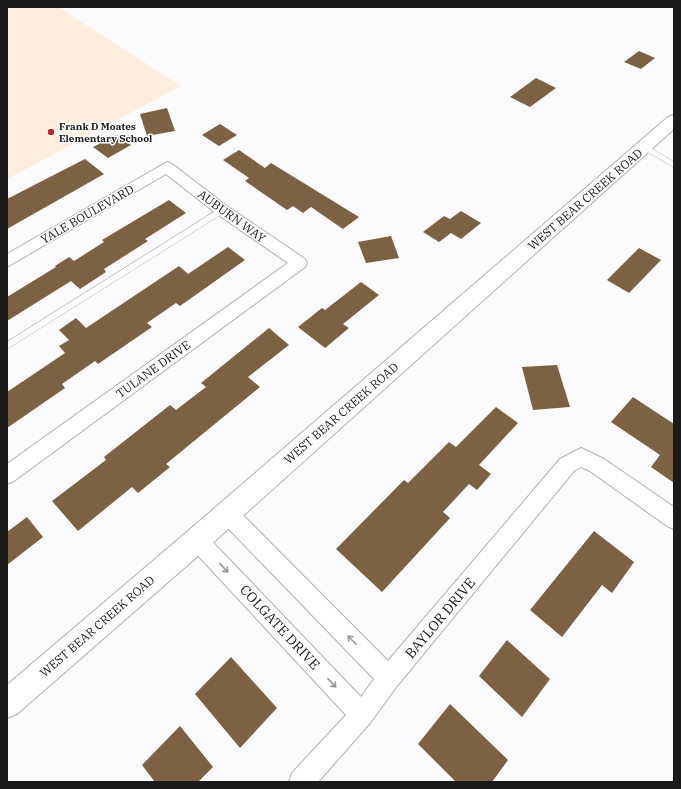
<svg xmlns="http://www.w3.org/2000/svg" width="681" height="789" viewBox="0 0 681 789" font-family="'IBM Plex Serif',serif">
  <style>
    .education { fill: #fdeee0 }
    .building { fill: #7c6243 }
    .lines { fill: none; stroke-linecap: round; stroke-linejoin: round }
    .service-casing { stroke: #b2b0b3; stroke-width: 1 }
    .minor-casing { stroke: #b2b0b3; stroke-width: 2 }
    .secondary-casing { stroke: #b2b0b3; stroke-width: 2 }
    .service { fill: #fff; fill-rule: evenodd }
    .minor { fill: #fff; fill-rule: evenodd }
    .secondary { fill: #fff; fill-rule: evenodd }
    .oneway { stroke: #989898 }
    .poi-dot { fill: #b82825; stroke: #fff; stroke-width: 1.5 }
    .labels { text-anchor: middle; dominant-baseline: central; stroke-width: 3; stroke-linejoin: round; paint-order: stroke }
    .far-poi-label { font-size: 10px; font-weight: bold; fill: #1a1a1b; stroke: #fff; text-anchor: start }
    .street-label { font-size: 12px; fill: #1a1a1b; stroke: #fff }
    .near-street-label { font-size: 14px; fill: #1a1a1b; stroke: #fff }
  </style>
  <rect width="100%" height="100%" fill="#fbfafd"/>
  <!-- education -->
  <path class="education" d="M7 7H58L181 86 7 179Z"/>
  <!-- building -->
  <g class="building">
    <path d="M639 51 655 58 641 69 624 62Z"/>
    <path d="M536 78 556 88 530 107 510 97Z"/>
    <path d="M167 108 175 131 147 136 140 114Z"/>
    <path d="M220 124 237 135 219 146 202 135Z"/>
    <path d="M117 135 131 145 108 158 93 147Z"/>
    <path d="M239 150 265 168 271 163 359 217 343 229 311 207 303 213 293 206 287 210 245 181 249 178 223 160Z"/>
    <path d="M85 159 104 174 7 229V199Z"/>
    <path d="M169 200 186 213 145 239 148 241 104 269 106 272 80 289 71 281 7 321V297L56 267 55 266 69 257 74 261 104 242 102 240Z"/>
    <path d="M461 211 481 223 461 239 451 233 439 242 423 232 444 216 450 219Z"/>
    <path d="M391 236 399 258 366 263 358 242Z"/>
    <path d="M228 247 245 260 180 306 176 303 147 323 152 327 98 364 95 361 62 384 65 388 7 428V392L65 353 59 346 69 340 59 330 76 318 86 328 179 266 188 274Z"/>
    <path d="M639 248 661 260 629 293 607 280Z"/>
    <path d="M361 282 379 295 343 324 349 328 325 348 298 327 322 308 325 310Z"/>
    <path d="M269 328 289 345 248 377 260 387 166 464 170 467 138 493 132 487 78 531 52 501 106 460 104 457 170 405 176 410 206 387 201 383Z"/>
    <path d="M557 365 570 407 533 410 522 367Z"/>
    <path d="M633 397 674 424V483L651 467 660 455 611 422Z"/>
    <path d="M496 407 518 423 479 465 491 474 477 490 469 484 443 512 450 518 382 592 336 549 404 480 408 483 449 442 456 447Z"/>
    <path d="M27 517 43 537 7 565V532Z"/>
    <path d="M594 531 634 562 612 593 602 585 562 637 530 610Z"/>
    <path d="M507 640 550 679 522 717 479 676Z"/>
    <path d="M231 657 277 708 240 748 195 694Z"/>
    <path d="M450 704 508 760 492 782H456L418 744Z"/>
    <path d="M180 726 213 767 198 782H155L142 765Z"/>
  </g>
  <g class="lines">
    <defs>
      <g id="service">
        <path d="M642 145H646L674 162V167L642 149Z"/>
        <path d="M222 207 226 210 225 212 7 349V342Z"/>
      </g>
      <g id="minor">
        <path d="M167 162 172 164 227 206 305 259 307 263 305 267 14 481 7 484V464L288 263 217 214 166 174 7 267V254Z"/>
        <path d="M581 448 604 459 674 507V529L667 526 590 471 581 467 574 471 397 686 370 723 318 782H289L292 773 346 715 190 547 187 540 190 533 197 530 204 533 361 697 374 679 220 520 217 513 220 506 227 504 234 506 388 661 560 459Z"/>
      </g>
      <path id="secondary" d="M674 115V129L206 549 17 714 7 718V685L188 531 668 117Z"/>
    </defs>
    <!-- service casing -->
    <use href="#service" class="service-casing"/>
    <!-- minor casing -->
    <use href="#minor" class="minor-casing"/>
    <!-- secondary casing -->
    <use href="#secondary" class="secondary-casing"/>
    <!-- service -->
    <use href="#service" class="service"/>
    <!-- minor -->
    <use href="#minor" class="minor"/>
    <!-- secondary -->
    <use href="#secondary" class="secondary"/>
  </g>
  <!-- one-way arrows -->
  <defs><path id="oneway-shaft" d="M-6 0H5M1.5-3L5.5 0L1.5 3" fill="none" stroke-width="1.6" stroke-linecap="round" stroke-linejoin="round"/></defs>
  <g class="oneway">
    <use href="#oneway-shaft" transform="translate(224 568) rotate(47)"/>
    <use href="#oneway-shaft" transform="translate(352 640) rotate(-135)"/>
    <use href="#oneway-shaft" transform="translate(332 683) rotate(47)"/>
  </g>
  <!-- markers -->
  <circle class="poi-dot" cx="51" cy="132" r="4"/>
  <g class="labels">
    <!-- far-poi labels -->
    <g class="far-poi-label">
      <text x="59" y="126">Frank D Moates<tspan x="59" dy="12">Elementary School</tspan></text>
    </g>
    <!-- street labels -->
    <g class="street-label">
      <text transform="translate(585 199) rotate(-41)">WEST BEAR CREEK ROAD</text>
      <text transform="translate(87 214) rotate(-30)">YALE BOULEVARD</text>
      <text transform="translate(232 216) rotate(36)">AUBURN WAY</text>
      <text transform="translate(153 369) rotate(-36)">TULANE DRIVE</text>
      <text transform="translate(341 413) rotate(-41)">WEST BEAR CREEK ROAD</text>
      <text transform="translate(97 626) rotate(-41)">WEST BEAR CREEK ROAD</text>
    </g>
    <!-- near-street labels -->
    <g class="near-street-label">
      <text transform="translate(440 618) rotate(-50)">BAYLOR DRIVE</text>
      <text transform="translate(280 627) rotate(47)">COLGATE DRIVE</text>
    </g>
  </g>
  <!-- border -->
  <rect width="681" height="789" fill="none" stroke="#1a1a1b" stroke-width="16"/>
</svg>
